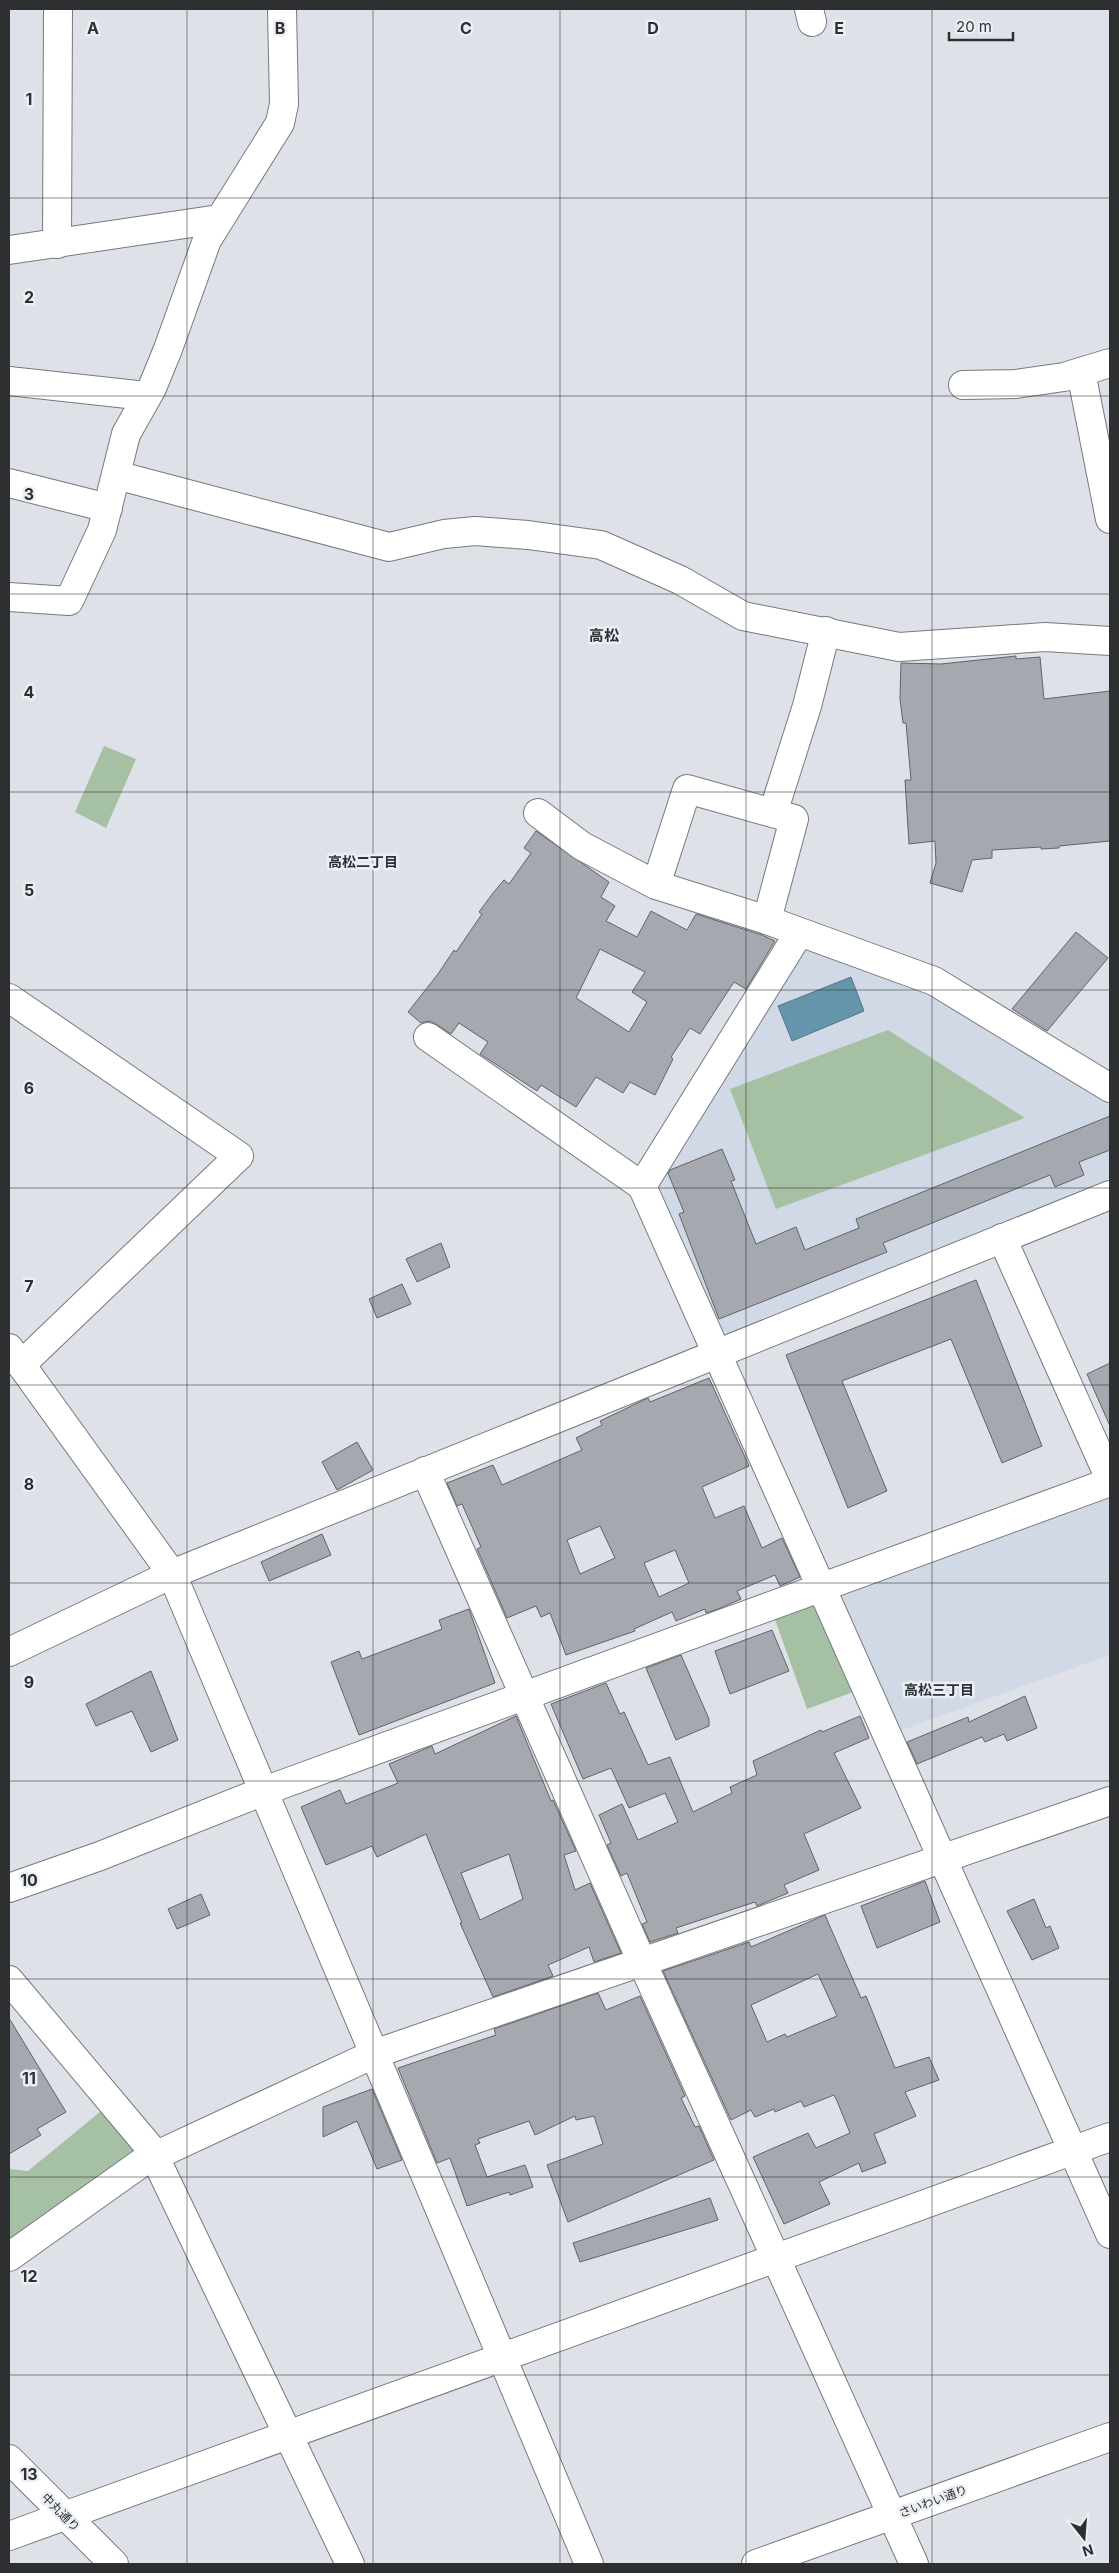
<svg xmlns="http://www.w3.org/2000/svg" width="1119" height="2573" viewBox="0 0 1119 2573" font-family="Inter,'Noto Sans JP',sans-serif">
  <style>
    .built { fill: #d1d9e6 }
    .green { fill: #a6c0a3 }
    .water { fill: #6595aa; stroke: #547686 }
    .building { fill: #a5a8ae; stroke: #606469; fill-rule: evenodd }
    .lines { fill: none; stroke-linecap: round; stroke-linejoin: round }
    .minor-casing { stroke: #76797f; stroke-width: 30 }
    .minor { stroke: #fff; stroke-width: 28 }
    .grid { fill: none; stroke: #2d2f31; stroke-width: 1; stroke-opacity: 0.55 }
    .labels { text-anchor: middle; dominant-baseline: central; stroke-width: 5; stroke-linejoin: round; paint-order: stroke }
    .street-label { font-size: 12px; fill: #2d2f31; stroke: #ebeff5 }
    .neighbourhood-label { font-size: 14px; font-weight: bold; fill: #2d3035; stroke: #ebeff5 }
    .quarter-label { font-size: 15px; font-weight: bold; fill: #2d3035; stroke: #ebeff5 }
    .grid-label { font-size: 16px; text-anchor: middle; font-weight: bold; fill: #2d2f31; stroke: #ebeff5; stroke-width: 5; stroke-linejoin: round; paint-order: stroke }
  </style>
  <rect width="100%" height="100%" fill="#dee2e8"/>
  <!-- built -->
  <g class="built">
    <path d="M807 951 929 993 1110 1104V1180L728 1333 715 1328 656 1187 796 954Z"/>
    <path d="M1110 1492V1655L896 1732 836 1593Z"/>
  </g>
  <!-- green -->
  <g class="green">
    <path d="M104 746 136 759 106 828 75 812Z"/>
    <path d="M888 1030 1025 1118 776 1209 730 1089Z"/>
    <path d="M817 1599 856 1691 807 1709 773 1614Z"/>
    <path d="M106 2107 140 2151 9 2246V2169L28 2171Z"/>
  </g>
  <!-- water -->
  <path class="water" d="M851 977 864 1011 792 1041 778 1006Z"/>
  <!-- building -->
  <g class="building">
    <path d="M1016 656V659L1040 657 1044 699 1110 691V841L1059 846V848L1041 849V847L992 850V858L972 860 962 892 930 883 936 863 935 841 909 844 905 780H911L906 723H903L900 699 901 663 941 664Z"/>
    <path d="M536 831 609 882 601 897 615 906 606 921 637 937 651 911 687 930 696 914 762 935 775 941 746 989 734 982 700 1034 690 1028 671 1057 673 1059 655 1095 630 1082 623 1093 596 1077 576 1107 541 1085 537 1091 480 1054 488 1042 459 1023 451 1034 436 1024 429 1021 421 1023 408 1012 438 974 454 950 456 952 482 914 479 912 493 893 504 880 509 884 531 853 524 848ZM600 949 645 972 632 992 647 1002 629 1032 576 998Z"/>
    <path d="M1076 932 1108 958 1047 1031 1012 1009Z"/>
    <path d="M1110 1116V1150L1079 1162 1084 1175 1055 1187 1050 1175 883 1243 887 1252 719 1319 679 1214 684 1212 668 1173 670 1170 722 1149 735 1180 731 1181 756 1244 796 1227 805 1250 859 1228 856 1219Z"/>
    <path d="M441 1243 450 1267 417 1282 406 1259Z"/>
    <path d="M976 1280 1042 1446 1002 1463 951 1339 842 1381 887 1491 848 1508 786 1355Z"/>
    <path d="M402 1284 411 1304 377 1318 369 1299Z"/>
    <path d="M1110 1363V1426L1087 1374Z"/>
    <path d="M709 1378 749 1466 702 1487 715 1518 744 1506 762 1548 782 1538 800 1577 780 1586 775 1575 737 1591 741 1599 718 1609 706 1613 705 1609 676 1621 672 1612 634 1629 635 1631 566 1655 550 1613 541 1617 536 1606 507 1618 477 1549 481 1547 462 1504 457 1506 447 1483 493 1465 502 1485 582 1450 576 1438 602 1425 600 1421 648 1398 650 1402ZM600 1526 615 1558 580 1574 567 1540ZM675 1550 689 1583 659 1597 644 1563Z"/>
    <path d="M357 1442 373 1470 337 1490 322 1462Z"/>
    <path d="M322 1534 331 1555 269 1581 261 1562Z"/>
    <path d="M469 1609 495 1683 359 1735 331 1662 359 1651 362 1659 442 1629 439 1620Z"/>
    <path d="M772 1630 789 1671 730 1694 715 1651Z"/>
    <path d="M681 1655 709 1719V1726L676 1740 646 1668Z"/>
    <path d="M151 1671 178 1740 151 1752 132 1711 96 1726 86 1704Z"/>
    <path d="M606 1683 620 1714 624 1712 648 1765 670 1757 693 1812 732 1793 730 1787 757 1775 753 1761 821 1730 822 1732 860 1716 869 1738 834 1753 861 1808 804 1834 819 1870 784 1885 788 1893 757 1906 755 1902 676 1928 678 1933 650 1942 642 1924 647 1922 627 1873 621 1876 607 1845 611 1843 599 1815 622 1804 638 1840 678 1822 665 1793 629 1808 611 1768 583 1779 551 1704Z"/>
    <path d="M1025 1696 1037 1728 1007 1741 1004 1734 985 1742 982 1737 917 1764 907 1742 968 1717 969 1722Z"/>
    <path d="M516 1716 551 1801 553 1800 576 1851 564 1855 575 1890 590 1883 621 1953 594 1962 589 1947 548 1965 553 1976 493 1997 460 1923H462L426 1834 377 1857 372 1846 326 1865 301 1807 340 1790 346 1804 398 1783 389 1764 432 1746 435 1754ZM509 1854 523 1899 480 1920 461 1873Z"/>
    <path d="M925 1881 940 1922 877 1948 861 1906Z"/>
    <path d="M201 1894 210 1915 177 1929 168 1909Z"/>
    <path d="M1034 1899 1046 1928 1050 1926 1059 1948 1032 1960 1007 1911Z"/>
    <path d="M825 1915 861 1998 866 1996 895 2068 929 2057 939 2080 905 2092 916 2116 874 2134 886 2163 862 2172 859 2163 819 2182 830 2204 784 2224 753 2157 808 2133 816 2148 850 2133 837 2101 834 2095 804 2107 801 2101 775 2112 774 2109 755 2117 751 2110 731 2120 663 1971 749 1942 751 1947ZM818 1974 837 2016 787 2037 785 2034 767 2042 751 2005Z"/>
    <path d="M598 1993 606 2010 640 1996 685 2096 681 2098 695 2127 699 2126 714 2160 568 2222 547 2165 603 2144 594 2116 576 2120 575 2116 535 2135 529 2121 478 2139 480 2143 475 2145 487 2177 525 2165 533 2187 510 2195 509 2192 467 2206 450 2158 437 2163 398 2068 496 2035 494 2029Z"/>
    <path d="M9 2018 66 2112 37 2129 41 2135 9 2154Z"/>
    <path d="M372 2089 402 2160 377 2169 357 2121 323 2137V2107Z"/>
    <path d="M710 2198 718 2220 580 2262 573 2243Z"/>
  </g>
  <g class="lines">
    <defs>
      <g id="minor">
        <path d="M809 9 812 22"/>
        <path d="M57 244 58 9"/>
        <path d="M9 250 219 219"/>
        <path d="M1081 372 1110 519"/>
        <path d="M9 381 146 396"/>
        <path d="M963 385 1016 384 1064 377 1110 363"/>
        <path d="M116 475 389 547 444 534 475 531 528 535 601 545 680 580 743 616 899 647 1045 637 1110 641"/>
        <path d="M9 483 108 508"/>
        <path d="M9 597 69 601 102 530 126 434 152 388 168 349 207 240 280 123 284 104 282 9"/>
        <path d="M538 813 582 846 656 885 767 920 934 981 1110 1088"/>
        <path d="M773 813 807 706 826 631"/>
        <path d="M656 885 687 789 794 819 767 920"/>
        <path d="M799 933 642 1186 1110 2234"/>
        <path d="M9 998 239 1156 21 1365"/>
        <path d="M428 1037 642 1186"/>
        <path d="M1002 1238 1110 1479"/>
        <path d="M9 1348 172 1574 589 2564"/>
        <path d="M425 1471 642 1962 914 2564"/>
        <path d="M9 1652 172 1574 1110 1195"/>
        <path d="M9 1888 100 1856 264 1791 1110 1482"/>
        <path d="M9 1980 151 2149 350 2564"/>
        <path d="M9 2257 144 2161 374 2054 1110 1801"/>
        <path d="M9 2459 114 2564"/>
        <path d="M9 2536 1110 2137"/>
        <path d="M756 2564 1110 2437"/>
      </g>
    </defs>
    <!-- minor casing -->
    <use href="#minor" class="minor-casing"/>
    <!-- minor -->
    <use href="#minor" class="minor"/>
  </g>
  <!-- grid -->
  <path class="grid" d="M187 9V2564M373 9V2564M560 9V2564M746 9V2564M932 9V2564M9 198H1110M9 396H1110M9 594H1110M9 792H1110M9 990H1110M9 1188H1110M9 1385H1110M9 1583H1110M9 1781H1110M9 1979H1110M9 2177H1110M9 2375H1110"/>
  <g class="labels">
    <!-- street labels -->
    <g class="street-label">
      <text transform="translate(933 2501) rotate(-20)">さいわい通り</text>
      <text transform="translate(61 2512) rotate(45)">中丸通り</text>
    </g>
    <!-- neighbourhood labels -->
    <g class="neighbourhood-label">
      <text x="363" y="861">高松二丁目</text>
      <text x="939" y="1689">高松三丁目</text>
    </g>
    <!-- quarter labels -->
    <g class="quarter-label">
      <text x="604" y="635">高松</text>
    </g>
  </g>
  <g class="grid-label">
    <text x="93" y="34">A</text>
    <text x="280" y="34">B</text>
    <text x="466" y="34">C</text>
    <text x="653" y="34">D</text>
    <text x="839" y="34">E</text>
    <text x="29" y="105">1</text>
    <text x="29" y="303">2</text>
    <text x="29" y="500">3</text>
    <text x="29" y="698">4</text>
    <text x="29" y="896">5</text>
    <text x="29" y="1094">6</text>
    <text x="29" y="1292">7</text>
    <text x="29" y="1490">8</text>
    <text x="29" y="1688">9</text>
    <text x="29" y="1886">10</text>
    <text x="29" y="2084">11</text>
    <text x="29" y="2282">12</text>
    <text x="29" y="2480">13</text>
  </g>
  <!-- border -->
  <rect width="1119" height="2573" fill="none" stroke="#2d2f31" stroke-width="20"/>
  <!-- north arrow -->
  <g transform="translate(1084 2538) rotate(163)" stroke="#ebeff5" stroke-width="4" paint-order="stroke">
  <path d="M0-4L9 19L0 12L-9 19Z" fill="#2d2f31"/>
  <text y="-8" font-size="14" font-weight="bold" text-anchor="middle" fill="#2d2f31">N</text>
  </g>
  <!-- scale -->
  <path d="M949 32v8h64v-8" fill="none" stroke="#2d2f31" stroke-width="2.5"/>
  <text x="956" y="32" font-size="15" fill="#2d2f31" stroke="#ebeff5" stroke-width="4" paint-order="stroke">20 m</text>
</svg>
